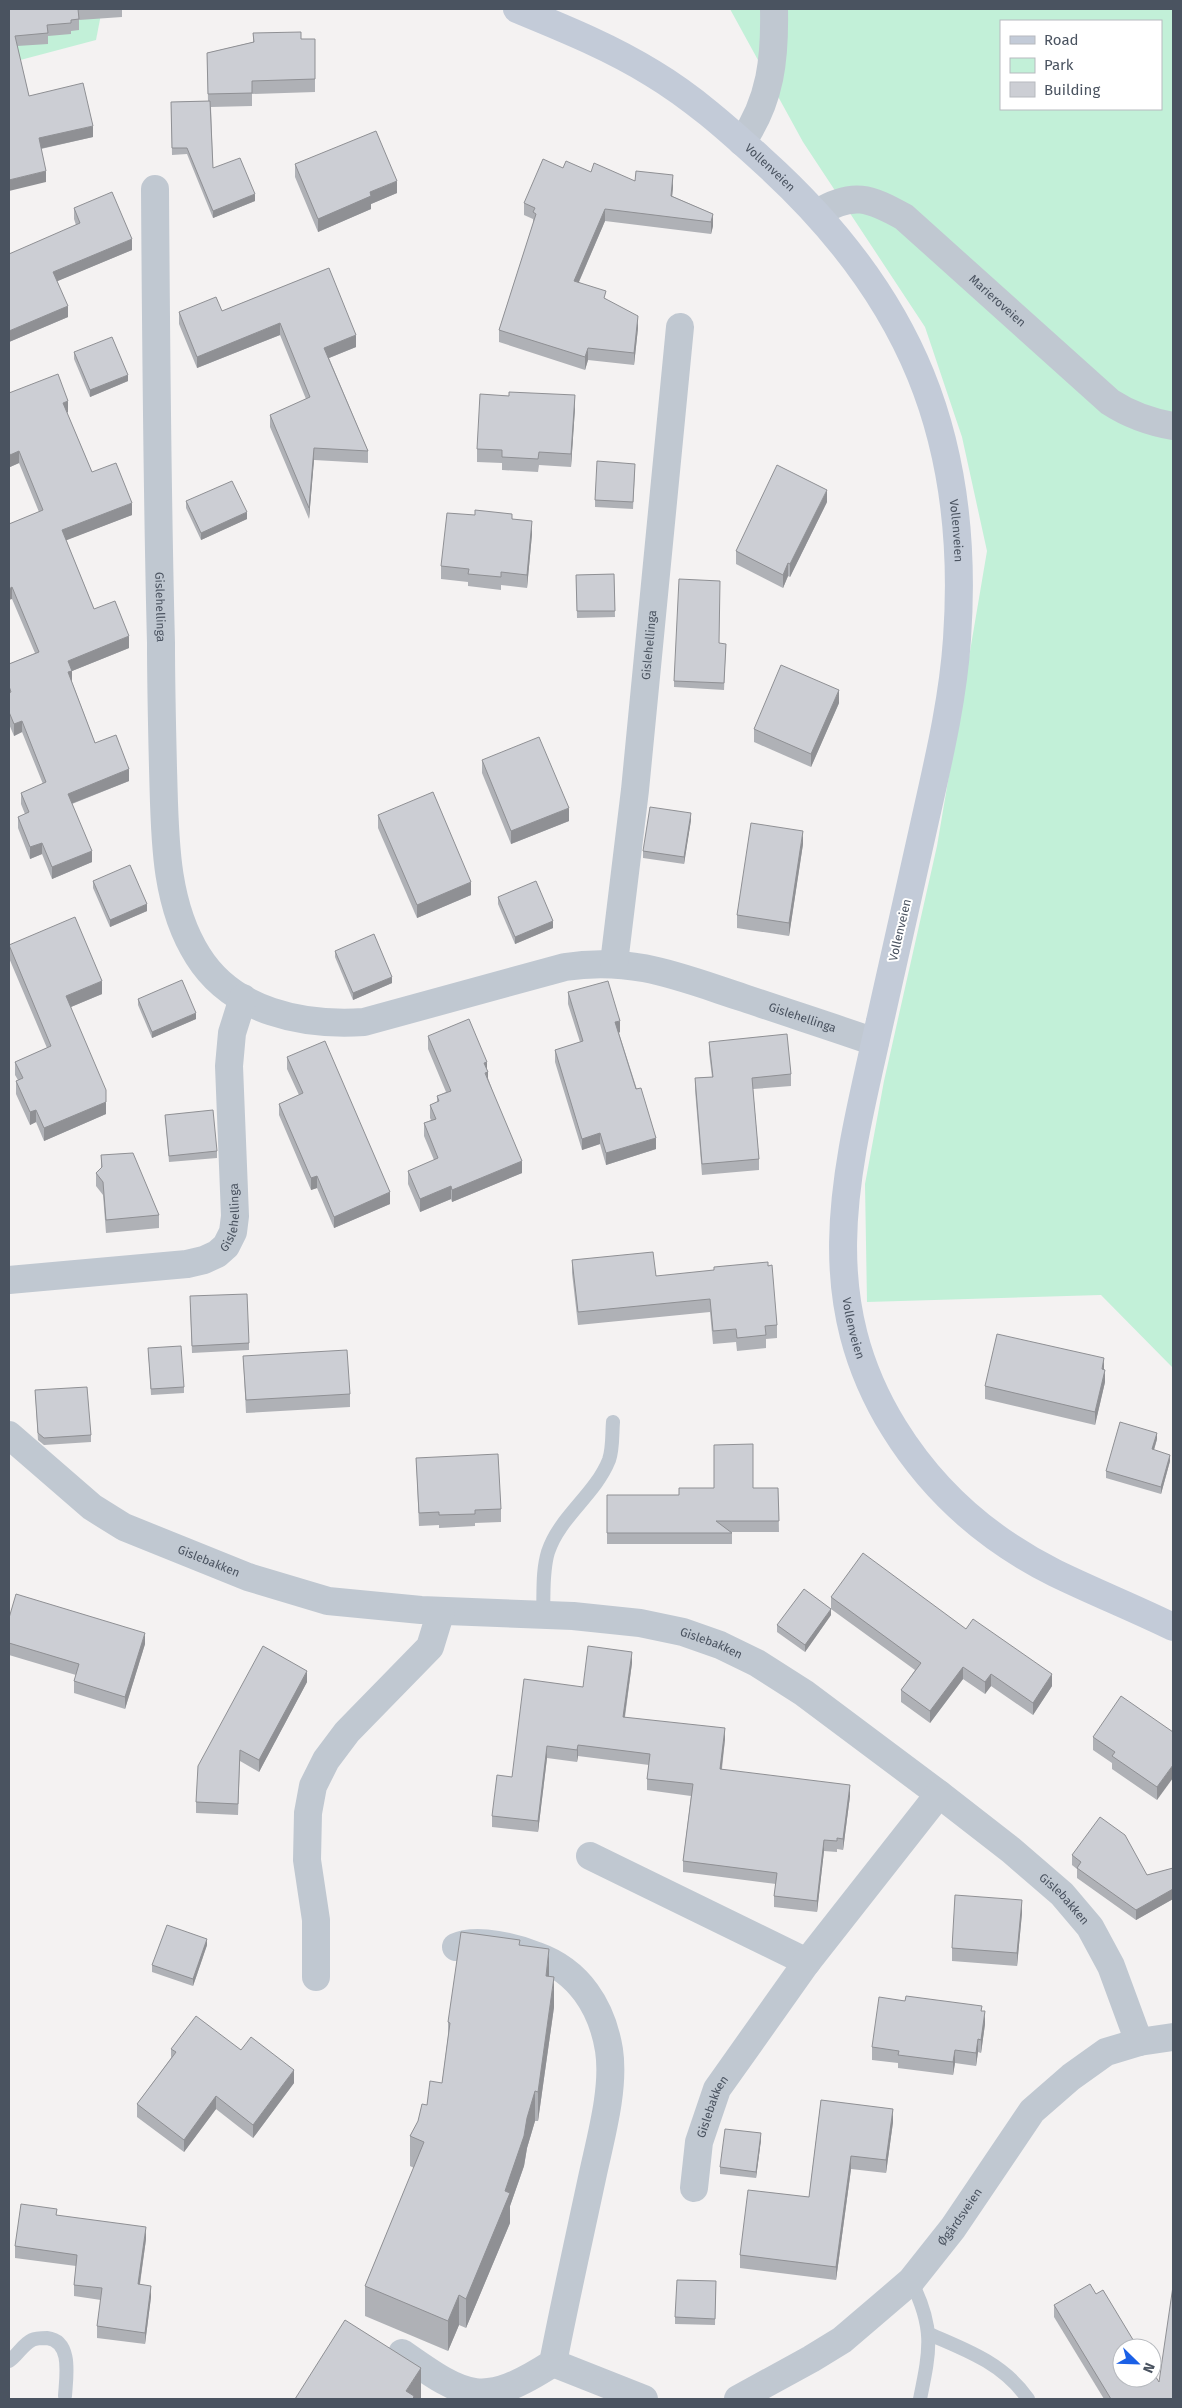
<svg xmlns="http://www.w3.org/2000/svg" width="1182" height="2408" viewBox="0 0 1182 2408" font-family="'Fira Sans',sans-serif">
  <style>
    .green { fill: #c2f0d8; fill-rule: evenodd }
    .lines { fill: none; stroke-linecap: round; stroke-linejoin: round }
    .service { stroke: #c0c8d1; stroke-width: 14 }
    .minor { stroke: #c0c8d1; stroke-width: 28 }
    .secondary { stroke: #c3cbd8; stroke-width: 28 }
    .wall { fill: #afb1b6 }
    .shaded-wall { fill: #8f9094 }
    .building { fill: #ccced4; stroke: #8f9094 }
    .labels { text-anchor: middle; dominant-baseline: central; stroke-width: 4; stroke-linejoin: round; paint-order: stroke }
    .street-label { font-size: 12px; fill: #4a5360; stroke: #fff }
  </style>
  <rect width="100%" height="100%" fill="#f4f2f2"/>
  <!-- green -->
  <g class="green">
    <path d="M9 9H102L96 40 9 63Z"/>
    <path d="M730 9H1173V1368L1101 1295 867 1302 865 1184 884 1081 937 846 987 551 962 437 925 327 803 142ZM1001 21H1161V109H1001Z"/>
  </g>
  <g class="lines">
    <!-- service -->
    <g class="service">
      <path d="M543 1613C544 1593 542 1572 548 1552 560 1516 595 1495 609 1460 613 1449 612 1433 613 1422"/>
      <path d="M911 2281C935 2328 930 2350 920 2399"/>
      <path d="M929 2334C967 2350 1004 2364 1028 2399"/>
      <path d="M9 2361C17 2356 23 2344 32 2340 36 2338 42 2338 47 2338 73 2341 66 2378 65 2396"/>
    </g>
    <!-- minor -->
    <g class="minor">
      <path d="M742 142C771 100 775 58 774 9"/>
      <path id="s1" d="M155 189C156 340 157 492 161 643 161 685 162 727 163 768 165 831 163 901 198 956 233 1012 303 1026 364 1022L565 967C633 956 682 978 744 998 788 1013 832 1027 875 1042"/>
      <path id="s2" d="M817 213C853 191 870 198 904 217L1110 402C1130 415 1150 422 1173 426"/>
      <path id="s3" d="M614 963 635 790 680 327"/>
      <path id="s4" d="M9 1280 187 1264 204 1260 217 1254 226 1246 233 1232 235 1216 229 1066 232 1033 243 998"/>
      <path id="s5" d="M9 1435 92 1507 124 1527 248 1577 328 1601 421 1610 573 1616 640 1623 683 1632 720 1645 757 1663 804 1693 939 1794 1011 1850 1062 1894 1090 1927 1111 1966 1139 2042"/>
      <path d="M590 1856 807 1962"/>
      <path d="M316 1977V1920L307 1860 308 1813 313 1786 326 1760 347 1732 430 1647 441 1611"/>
      <path id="s6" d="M694 2188 699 2142 717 2089 807 1962 939 1794"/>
      <path d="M402 2353C467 2399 483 2408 553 2363 565 2301 579 2239 592 2178 600 2140 615 2089 609 2050 602 2007 579 1971 537 1956 517 1948 477 1937 456 1947"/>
      <path d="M553 2363 644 2399"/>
      <path id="s7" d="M738 2399 811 2359 842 2340 911 2281 953 2228 1032 2111 1071 2077 1106 2052 1139 2042 1173 2037"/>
    </g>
    <!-- secondary -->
    <path class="secondary" id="s8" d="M517 9C563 28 610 47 652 73 692 97 727 128 762 160 911 294 971 439 957 639 953 699 939 758 926 816 910 885 895 953 880 1021 848 1165 810 1292 894 1428 933 1491 989 1540 1055 1573 1094 1592 1134 1608 1173 1627"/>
  </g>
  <!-- wall -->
  <g class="wall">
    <path d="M9 9H122V17L79 20V30L71 31V34L48 36V44L17 46 29 96 93 137 41 149 46 182Z"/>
    <path d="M253 33 301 39H315V92L252 94V106L211 107 213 168 255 201 213 218 187 154 172 155 171 102 208 101 207 53 253 42Z"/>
    <path d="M295 164 397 193 371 204V209L318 232 295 177Z"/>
    <path d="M563 168 673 187 672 196 713 214V226L711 234 605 221 579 282 606 299 638 328 634 365 588 360 585 370 499 342V330L533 224V219L524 215V203Z"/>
    <path d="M74 208 132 250 57 281 68 317 9 342 76 225 74 219Z"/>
    <path d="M329 268 356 347 329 358 368 451V463L314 460 309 519 270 427V415L306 399 280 335 197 368 179 324V312L222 311Z"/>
    <path d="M74 352 128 381 90 397 74 359Z"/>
    <path d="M9 393 68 412 67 413 92 472 132 515 66 540 94 609 129 648 72 671V682L95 743 129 781 72 804 92 862 52 879 42 854 30 859 18 828V817L25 814 21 804V793L43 784 22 732 14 736 9 724V664L35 653 12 599 9 524 39 512 19 463 10 467 9 463Z"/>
    <path d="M575 408 571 467 539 465 538 472 502 470V463L477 462V449Z"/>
    <path d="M635 470 633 509 595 507V500Z"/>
    <path d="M186 501 247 519 201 540 186 508Z"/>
    <path d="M827 502 790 577 788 576 783 588 736 564V551Z"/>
    <path d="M512 519 532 534 527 588 501 585V590L468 586V582L441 579V566Z"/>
    <path d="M614 574 615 617 577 618 576 575Z"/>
    <path d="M726 644 724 690 674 687V681Z"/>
    <path d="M839 703 811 767 754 742V729Z"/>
    <path d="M482 760 569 821 511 844 482 773Z"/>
    <path d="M378 815 471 895 417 918 378 828Z"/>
    <path d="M691 820 684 864 643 858V851Z"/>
    <path d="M803 844 789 936 737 928V915Z"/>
    <path d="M93 881 147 911 110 927 93 888Z"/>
    <path d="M498 897 553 928 515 944 498 904Z"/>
    <path d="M9 945 102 994 71 1007 106 1114 44 1141 36 1122 30 1125 16 1094V1081L18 1080 15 1075V1062L47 1048 9 958Z"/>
    <path d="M335 951 392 983 353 1000 335 957Z"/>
    <path d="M568 992 620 1032 619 1033 656 1149 606 1165 600 1144 582 1150 555 1062V1050L580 1042 568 1004Z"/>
    <path d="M138 999 196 1019 152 1038 138 1005Z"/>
    <path d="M428 1036 487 1069 488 1078 522 1173 452 1202 451 1199 420 1212 408 1184V1171L434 1160 424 1136V1123L431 1120 430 1118V1105L437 1102V1096L446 1092 428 1049Z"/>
    <path d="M709 1042 791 1074V1086L753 1089 759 1159V1170L702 1175 695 1090V1078L712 1077 709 1053Z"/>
    <path d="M287 1057 390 1204 334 1228 317 1188 311 1190 279 1115V1104L299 1095 287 1069Z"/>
    <path d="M165 1115 217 1151V1158L169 1162Z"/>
    <path d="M101 1155 159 1215V1228L106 1233 103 1195 96 1186V1173L101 1168Z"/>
    <path d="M572 1260 656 1276 777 1325V1338L766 1339V1348L737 1351 736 1342 713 1344 710 1312 578 1325 572 1273Z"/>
    <path d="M190 1303 249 1343V1350L192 1353Z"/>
    <path d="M148 1348 184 1387V1393L151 1395Z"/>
    <path d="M243 1356 350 1394V1407L246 1413Z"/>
    <path d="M1104 1369 1105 1382 1095 1425 985 1399V1386Z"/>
    <path d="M35 1390 91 1435V1442L44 1445 38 1440Z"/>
    <path d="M1157 1439 1154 1450 1170 1461 1161 1494 1106 1478V1471Z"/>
    <path d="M416 1458 501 1509V1522L475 1523V1526L439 1528V1525L419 1526Z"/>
    <path d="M753 1488H778L779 1532H732V1544H607V1495H679Z"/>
    <path d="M831 1597 966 1629 1052 1686 1033 1715 991 1686 985 1694 963 1679 930 1723 901 1702V1690L915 1670 831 1609Z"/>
    <path d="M831 1615 805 1652 777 1632V1625Z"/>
    <path d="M9 1618 145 1644 125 1709 74 1693V1681L76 1675 9 1655Z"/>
    <path d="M263 1646 307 1682 259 1772 240 1761 238 1815 196 1813V1802Z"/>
    <path d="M632 1663 625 1717 725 1739 722 1769 850 1796 843 1850 837 1849V1852L824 1851 817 1912 774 1907V1896L776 1884 683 1872V1861L691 1796 647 1790V1779L649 1765 578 1756 577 1762 547 1758 538 1832 492 1827V1816L512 1777 583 1687Z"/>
    <path d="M1173 1732 1157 1800 1112 1769V1763L1093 1750V1737Z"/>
    <path d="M1072 1855 1147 1875 1173 1868V1899L1136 1920 1077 1878V1869L1072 1865Z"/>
    <path d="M1022 1913 1017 1966 952 1961V1948Z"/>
    <path d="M207 1945 193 1986 152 1972V1965Z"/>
    <path d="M520 1945 549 1977 554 2007 538 2121H535L527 2148 524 2166 510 2206V2223L466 2328 459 2325 448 2351 365 2316V2286L414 2168 410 2166V2136L427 2105 442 2083 448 2036V2022Z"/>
    <path d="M982 2011 985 2024 981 2053 978 2052 976 2066 955 2063 953 2075 898 2068V2063L872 2060V2047Z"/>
    <path d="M171 2049 241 2050 294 2083 253 2138 216 2109 184 2152 137 2117V2104L171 2058Z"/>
    <path d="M821 2100 893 2122 886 2173 851 2169 836 2280 740 2268V2255L809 2197Z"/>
    <path d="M761 2140 756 2178 720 2174V2167Z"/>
    <path d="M57 2215 146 2239 140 2284 151 2297 145 2344 97 2338V2326L101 2300 74 2296V2285L76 2266 15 2258V2246Z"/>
    <path d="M716 2281 715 2325 675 2324V2317Z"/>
    <path d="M1054 2305 1159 2382 1173 2399H1104L1054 2317Z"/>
  </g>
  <!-- shaded-wall -->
  <g class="shaded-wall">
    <path d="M93 126V137L39 149V138Z"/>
    <path d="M46 171V182L9 191V180Z"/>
    <path d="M673 175V187L671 208V196Z"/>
    <path d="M397 181V193L371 204V209L318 232V219L370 192Z"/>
    <path d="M255 194V201L213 218V211Z"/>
    <path d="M605 209V221L574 293V281Z"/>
    <path d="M713 214V226L711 234V222Z"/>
    <path d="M132 239V250L53 283V272Z"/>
    <path d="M68 306V317L9 342V331Z"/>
    <path d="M638 316V328L634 365V353Z"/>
    <path d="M280 323V335L197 368V357Z"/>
    <path d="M356 335V347L324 360V348Z"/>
    <path d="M588 348V360L585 370V357Z"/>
    <path d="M128 375V381L90 397V390Z"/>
    <path d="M575 395V408L571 467V454Z"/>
    <path d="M68 401V412L63 414V403Z"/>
    <path d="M314 448V460L309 519V508Z"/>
    <path d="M19 451V463L10 467V455Z"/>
    <path d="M827 490V502L790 577V564Z"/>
    <path d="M132 503V515L62 542V530Z"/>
    <path d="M247 512V519L201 540V533Z"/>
    <path d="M532 521V534L527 588V575Z"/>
    <path d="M788 563V576L783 588V575Z"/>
    <path d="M12 587V599L9 600V589Z"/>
    <path d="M129 636V648L72 671V682L68 684V661Z"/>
    <path d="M839 690V703L811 767V754Z"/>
    <path d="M22 721V732L14 736V724Z"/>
    <path d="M129 769V781L68 805V794Z"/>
    <path d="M569 808V821L511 844V831Z"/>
    <path d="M691 813V820L684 864V857Z"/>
    <path d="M803 831V844L789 936V923Z"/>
    <path d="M42 843V854L30 859V847Z"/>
    <path d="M92 851V862L52 879V867Z"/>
    <path d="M471 882V895L417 918V905Z"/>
    <path d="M147 904V911L110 927V920Z"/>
    <path d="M553 921V928L515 944V937Z"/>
    <path d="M392 977V983L353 1000V993Z"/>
    <path d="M102 981V994L66 1009V996Z"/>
    <path d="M196 1013V1019L152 1038V1032Z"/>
    <path d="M620 1021V1032L615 1034V1022Z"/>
    <path d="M487 1062V1072H488V1084L484 1063Z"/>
    <path d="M106 1102V1114L44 1141V1128Z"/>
    <path d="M36 1110V1122L30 1125V1112Z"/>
    <path d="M600 1133V1144L582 1150V1139Z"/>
    <path d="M656 1138V1149L606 1165V1153Z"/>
    <path d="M522 1161V1173L452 1202V1190Z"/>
    <path d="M317 1176V1188L311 1190V1178Z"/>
    <path d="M451 1186V1199L420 1212V1199Z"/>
    <path d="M390 1192V1204L334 1228V1217Z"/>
    <path d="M1104 1358V1371L1102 1369Z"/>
    <path d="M1105 1370V1382L1095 1425V1412Z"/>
    <path d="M1157 1433V1439L1152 1456V1449Z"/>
    <path d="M1170 1455V1461L1161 1494V1487Z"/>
    <path d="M831 1609V1615L805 1652V1645Z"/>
    <path d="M145 1633V1644L125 1709V1697Z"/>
    <path d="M632 1652V1663L623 1728V1717Z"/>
    <path d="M963 1667V1679L930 1723V1711Z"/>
    <path d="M307 1671V1682L259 1772V1760Z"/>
    <path d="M991 1674V1686L985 1694V1682Z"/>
    <path d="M1052 1674V1686L1033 1715V1703Z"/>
    <path d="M725 1728V1739L720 1781V1769Z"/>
    <path d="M578 1745V1756L577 1762V1750Z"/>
    <path d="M547 1746V1758L538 1832V1821Z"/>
    <path d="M1173 1765V1778L1157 1800V1787Z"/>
    <path d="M850 1785V1796L843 1850V1839Z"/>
    <path d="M824 1840V1851L817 1912V1901Z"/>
    <path d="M1173 1889V1899L1136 1920V1910Z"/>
    <path d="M1022 1900V1913L1017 1966V1953Z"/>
    <path d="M207 1939V1945L193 1986V1979Z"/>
    <path d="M549 1949V1979L546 1976Z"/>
    <path d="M554 1977V2007L538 2121V2092Z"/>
    <path d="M985 2011V2024L981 2053V2040Z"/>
    <path d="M978 2039V2052L976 2066V2053Z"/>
    <path d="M955 2050V2063L953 2075V2062Z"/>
    <path d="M294 2070V2083L253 2138V2125Z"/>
    <path d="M535 2091V2121L527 2148 524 2166 510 2206V2223L466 2328V2299L505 2191Z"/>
    <path d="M216 2096V2109L184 2152V2140Z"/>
    <path d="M893 2109V2122L886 2173V2160Z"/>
    <path d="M761 2133V2140L756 2178V2172Z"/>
    <path d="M851 2156V2169L836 2280V2267Z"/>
    <path d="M146 2227V2239L138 2296V2284Z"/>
    <path d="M151 2286V2297L145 2344V2333Z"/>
    <path d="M459 2295V2325L448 2351V2321Z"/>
    <path d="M421 2368V2399H406V2391Z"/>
  </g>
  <!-- building -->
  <g class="building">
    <path d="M9 9H84H78L79 19 71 20V23L47 25 48 33 15 36 29 96 83 83 93 126 39 138 46 171 9 180Z"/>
    <path d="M301 32V39H315V79L252 81V93L208 94 207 53 254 42 253 33Z"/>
    <path d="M210 101 213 168 240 158 255 194 213 211 187 148H172L171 102Z"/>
    <path d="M376 131 397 181 370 192 371 196 318 219 295 164Z"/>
    <path d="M543 159 563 168 566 161 591 172 594 163 635 181 636 171 673 175 671 196 713 214 711 222 605 209 574 281 606 291 604 298 638 316 634 353 588 348 585 357 499 330 536 214 533 212 535 208 524 203Z"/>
    <path d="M112 192 132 239 53 272 68 306 9 331V254L80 223 74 208Z"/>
    <path d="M329 268 356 335 324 348 368 451 314 448 309 508 270 415 310 397 280 323 197 357 179 312 216 297 222 311Z"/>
    <path d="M112 337 128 375 90 390 74 352Z"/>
    <path d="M58 374 68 401 63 403 92 472 116 463 132 503 62 530 94 609 115 601 129 636 68 661 72 671 68 672 95 743 116 735 129 769 68 794 92 851 52 867 42 843 30 847 18 817 29 812 21 793 46 782 22 721 14 724 9 712V693L11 692 9 686V664L39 652 12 587 9 589V524L43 510 19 451 10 455 9 451V393Z"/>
    <path d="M509 392 575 395 571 454 539 452 538 459 502 457V450L477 449 480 394 509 396Z"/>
    <path d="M597 461 635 464 633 502 595 500Z"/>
    <path d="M777 465 827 490 790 564 788 563 783 575 736 551Z"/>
    <path d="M232 481 247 512 201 533 186 501Z"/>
    <path d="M475 510 512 514V519L532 521 527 575 501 572V577L468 574 469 569 441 566 447 513 475 515Z"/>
    <path d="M614 574 615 611H577L576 575Z"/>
    <path d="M679 579 720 581 719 643 726 644 724 683 674 681Z"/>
    <path d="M781 665 839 690 811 754 754 729Z"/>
    <path d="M539 737 569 808 511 831 482 760Z"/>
    <path d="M433 792 471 882 417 905 378 815Z"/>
    <path d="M650 807 691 813 684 857 643 851Z"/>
    <path d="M751 823 803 831 789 923 737 915Z"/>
    <path d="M130 865 147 904 110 920 93 881Z"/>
    <path d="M536 881 553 921 515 937 498 897Z"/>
    <path d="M75 917 102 981 66 996 106 1090V1102L44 1128 36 1110 30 1112 16 1081 23 1078 15 1062 51 1046 9 945Z"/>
    <path d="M374 934 392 977 353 993 335 951Z"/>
    <path d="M182 980 196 1013 152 1032 138 999Z"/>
    <path d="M608 981 620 1021 615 1022 636 1089 641 1088 656 1138 606 1153 600 1133 582 1139 555 1050 583 1041 568 992Z"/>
    <path d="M469 1019 487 1062 484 1063 488 1072 485 1073 522 1161 452 1190 451 1186 420 1199 408 1171 438 1158 424 1123 436 1119 430 1105 439 1101 437 1096 451 1091 428 1036Z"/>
    <path d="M787 1034 791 1074 752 1078 759 1159 702 1164 695 1078 713 1077 709 1042Z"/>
    <path d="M325 1041 390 1192 334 1217 317 1176 311 1178 279 1104 303 1093 287 1057Z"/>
    <path d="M213 1110 217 1151 169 1156 165 1115Z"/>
    <path d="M133 1153 159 1215 106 1220 103 1182 96 1173 102 1167 101 1155Z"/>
    <path d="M653 1252 656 1276 714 1270V1267L768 1262V1266L772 1265 777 1325 765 1326 766 1335 737 1338 736 1329 713 1331 710 1299 578 1312 572 1260Z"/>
    <path d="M247 1294 249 1343 192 1346 190 1296Z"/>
    <path d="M997 1334 1104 1358 1102 1369 1105 1370 1095 1412 985 1386Z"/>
    <path d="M181 1346 184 1387 151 1389 148 1348Z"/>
    <path d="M347 1350 350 1394 246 1400 243 1356Z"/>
    <path d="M87 1387 91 1435 44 1438 38 1433 35 1390Z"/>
    <path d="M1120 1422 1157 1433 1152 1449 1170 1455 1161 1487 1106 1471Z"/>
    <path d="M753 1444V1488H778L779 1521H716L732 1533H607V1495H679V1488H714V1445Z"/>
    <path d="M498 1454 501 1509 475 1510V1514L439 1515V1512L419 1513 416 1458Z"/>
    <path d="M863 1553 966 1629 973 1619 1052 1674 1033 1703 991 1674 985 1682 963 1667 930 1711 901 1690 921 1663 831 1597Z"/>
    <path d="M804 1589 831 1609 805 1645 777 1625Z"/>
    <path d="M16 1594 145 1633 125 1697 74 1681 79 1664 9 1643V1618Z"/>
    <path d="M263 1646 307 1671 259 1760 240 1750 238 1804 196 1802 198 1766Z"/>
    <path d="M588 1646 632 1652 623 1717 725 1728 720 1769 850 1785 843 1839 837 1838V1841L824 1840 817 1901 774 1896 777 1873 683 1861 693 1784 647 1779 650 1754 578 1745 577 1750 547 1746 538 1821 492 1816 497 1775 512 1777 524 1679 583 1687Z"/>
    <path d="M1121 1696 1173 1732V1765L1157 1787 1112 1756 1115 1752 1093 1737Z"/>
    <path d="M1100 1817 1125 1835 1147 1875 1173 1868V1889L1136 1910 1077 1868 1081 1862 1072 1855Z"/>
    <path d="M955 1895 1022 1900 1017 1953 952 1948Z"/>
    <path d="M167 1925 207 1939 193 1979 152 1965Z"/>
    <path d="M461 1932 520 1940 519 1945 549 1949 546 1976 554 1977 538 2092 535 2091 527 2118 524 2136 505 2191 510 2193 466 2299 459 2295 448 2321 365 2286 424 2142 410 2136 418 2121 422 2104 427 2105 430 2081 442 2083 450 2023 448 2022Z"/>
    <path d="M906 1996 982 2006 981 2011H985L981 2040 978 2039 976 2053 955 2050 953 2062 898 2055 899 2051 872 2047 879 1997 905 2001Z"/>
    <path d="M196 2016 241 2050 251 2037 294 2070 253 2125 216 2096 184 2140 137 2104 176 2052 171 2049Z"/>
    <path d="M821 2100 893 2109 886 2160 851 2156 836 2267 740 2255 748 2190 809 2197Z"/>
    <path d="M725 2129 761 2133 756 2172 720 2167Z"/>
    <path d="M21 2204 57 2209 56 2215 146 2227 138 2284 151 2286 145 2333 97 2326 102 2288 74 2285 77 2255 15 2246Z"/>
    <path d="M677 2280 716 2281 715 2319 675 2317Z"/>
    <path d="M1090 2284 1096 2294 1103 2290 1138 2348H1122V2378H1152V2371L1159 2382 1173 2286V2399H1111L1054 2305Z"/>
    <path d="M345 2320 421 2368 406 2391 414 2396 413 2399H295Z"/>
  </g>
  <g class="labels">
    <!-- street labels -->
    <g class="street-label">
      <text stroke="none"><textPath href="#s8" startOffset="301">Vollenveien</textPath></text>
      <text stroke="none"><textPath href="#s2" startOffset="219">Marieroveien</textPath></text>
      <text stroke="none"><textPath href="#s8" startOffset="720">Vollenveien</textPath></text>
      <text stroke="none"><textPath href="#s1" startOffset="418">Gislehellinga</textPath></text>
      <text stroke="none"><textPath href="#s3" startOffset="320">Gislehellinga</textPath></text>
      <text transform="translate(900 930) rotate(-77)">Vollenveien</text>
      <text stroke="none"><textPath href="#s1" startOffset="1414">Gislehellinga</textPath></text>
      <text stroke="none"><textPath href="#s4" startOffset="252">Gislehellinga</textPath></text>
      <text stroke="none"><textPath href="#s8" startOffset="1530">Vollenveien</textPath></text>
      <text stroke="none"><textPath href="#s5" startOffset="239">Gislebakken</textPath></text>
      <text stroke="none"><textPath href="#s5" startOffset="752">Gislebakken</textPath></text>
      <text stroke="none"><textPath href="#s5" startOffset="1190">Gislebakken</textPath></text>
      <text stroke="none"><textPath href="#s6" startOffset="84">Gislebakken</textPath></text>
      <text stroke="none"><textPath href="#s7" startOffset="291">Øgårdsveien</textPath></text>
    </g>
  </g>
  <!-- border -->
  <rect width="1182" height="2408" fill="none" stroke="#4a5360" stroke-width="20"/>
  <!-- legend -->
  <rect x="1000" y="20" width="162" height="90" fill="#ffffff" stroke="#b7babf"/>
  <rect x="1010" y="36" width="25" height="8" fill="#c3cbd8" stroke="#b7babf"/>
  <text x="1044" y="45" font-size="15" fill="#4a5360">Road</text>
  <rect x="1010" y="58" width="25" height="15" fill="#c2f0d8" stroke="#b7babf"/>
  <text x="1044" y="70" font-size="15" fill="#4a5360">Park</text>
  <rect x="1010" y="82" width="25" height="15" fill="#ccced4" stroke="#b7babf"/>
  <text x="1044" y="95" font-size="15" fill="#4a5360">Building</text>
  <!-- north arrow -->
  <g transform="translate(1137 2363) rotate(113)"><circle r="24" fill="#ffffff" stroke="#b7babf"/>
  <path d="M0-4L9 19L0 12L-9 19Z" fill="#1b60e6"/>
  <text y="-8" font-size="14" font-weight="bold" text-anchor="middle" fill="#4a5360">N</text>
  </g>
</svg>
